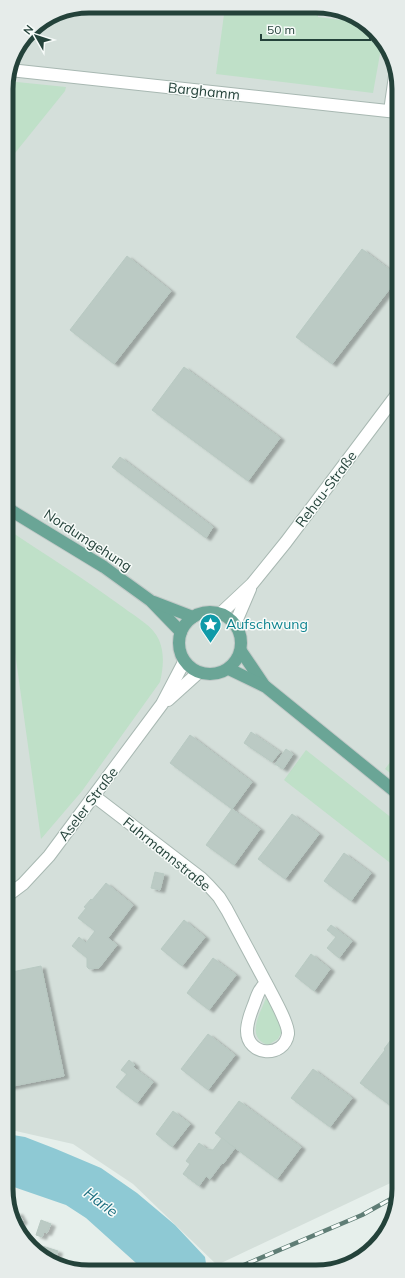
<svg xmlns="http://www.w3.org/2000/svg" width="405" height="1278" viewBox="0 0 405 1278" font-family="Mulish,sans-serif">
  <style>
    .built { fill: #d4dfda }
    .green { fill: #bfe0c8 }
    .water { fill: #8ec9d4 }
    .building { fill: #bbcac4; stroke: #b8c9c2; filter: url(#shadow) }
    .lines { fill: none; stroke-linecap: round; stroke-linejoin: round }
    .minor-casing { stroke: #a8b8b2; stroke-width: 14 }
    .major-casing { stroke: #c2cac8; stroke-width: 14 }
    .minor { stroke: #fff; stroke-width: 12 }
    .major { stroke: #6aa596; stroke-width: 12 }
    .rail-casing { stroke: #5f7d75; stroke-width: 4.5 }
    .rail { stroke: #f7fbf9; stroke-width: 3; stroke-dasharray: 9; stroke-linecap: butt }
    .labels { text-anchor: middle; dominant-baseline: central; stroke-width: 3; stroke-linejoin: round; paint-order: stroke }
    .street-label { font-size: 14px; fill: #24423a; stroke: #f7fbf9 }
    .culture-label { font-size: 14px; fill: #0d838f; stroke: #f7fbf9; text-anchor: start }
    .water-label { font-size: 15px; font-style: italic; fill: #1c6f80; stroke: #f7fbf9 }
    .rim { fill: none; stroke: #24423a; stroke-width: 5 }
  </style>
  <defs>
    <filter id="shadow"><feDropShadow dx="4.5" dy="2.5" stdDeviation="1" flood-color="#0004"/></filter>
  </defs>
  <rect width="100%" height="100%" fill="#e6efeb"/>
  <!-- built -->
  <path class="built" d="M89 6 333 8 375 30 397 73 399 1179 217 1265 133 1184 73 1144 7 1129 6 83 15 52 34 27 57 12Z"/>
  <!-- green -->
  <g class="green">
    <path d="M225 7 318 8V17L357 22 356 28 376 32 382 43 373 93 216 74Z"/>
    <path d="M7 81 66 87 65 91 15 153 6 147Z"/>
    <path d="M7 529C46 555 86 580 124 608 136 617 153 626 159 640 165 654 163 669 160 682L82 791 41 839 7 595Z"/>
    <path d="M306 750 398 823V869L284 780Z"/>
    <path d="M394 757 398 760V779L385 769Z"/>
    <path d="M266 998 268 1000 281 1025 282 1031 278 1039 268 1045C245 1037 260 1014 266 998Z"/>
  </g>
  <!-- water -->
  <path class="water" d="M7 1134 25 1137 56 1149 101 1168 137 1193 175 1225 205 1257 207 1270H148L136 1263 86 1218 66 1205 8 1185Z"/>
  <!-- building -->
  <g class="building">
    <path d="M362 249 398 276V278L332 364 296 337Z"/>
    <path d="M127 256 171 291 114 364 70 330Z"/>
    <path d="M184 367 280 438 248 481 152 410Z"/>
    <path d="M120 457 213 527 206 538 112 467Z"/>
    <path d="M251 732 280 752 272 762 244 743Z"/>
    <path d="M190 735 252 782 232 809 170 763Z"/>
    <path d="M286 749 293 754 283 769 275 764Z"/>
    <path d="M232 809 260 829 234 865 206 845Z"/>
    <path d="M292 814 319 834 285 879 258 859Z"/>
    <path d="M344 853 371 873 351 901 324 881Z"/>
    <path d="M155 872 164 874 160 890 151 888Z"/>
    <path d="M106 883 133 905 108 938 117 945 99 968 89 969 87 967V958L72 946 79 937 86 943 95 931 78 918 86 908 84 907 91 899 92 900Z"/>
    <path d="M184 920 205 937 182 966 161 949Z"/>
    <path d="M331 925 352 941 339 958 327 948 336 937 327 930Z"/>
    <path d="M311 954 330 969 314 991 295 976Z"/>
    <path d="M213 958 236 975 209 1010 187 993Z"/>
    <path d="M41 966 64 1076 8 1087 7 973Z"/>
    <path d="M399 1029V1112L360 1083 385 1050 384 1049Z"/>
    <path d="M208 1034 235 1055 208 1090 181 1069Z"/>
    <path d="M129 1060 135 1065 133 1067 153 1082 137 1103 116 1087 127 1074 121 1070Z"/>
    <path d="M313 1069 352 1098 330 1127 291 1098Z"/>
    <path d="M239 1101 301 1147 277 1179 215 1133Z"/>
    <path d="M173 1111 190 1124 172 1147 156 1134Z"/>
    <path d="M222 1138 235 1148 223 1164 222 1163 210 1179 206 1176 199 1186 183 1174 190 1164 186 1161 199 1143 207 1149 213 1150Z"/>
    <path d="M18 1212 23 1221 20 1223 19 1227 12 1214Z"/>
    <path d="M41 1220 51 1224 47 1233 44 1232 42 1237 36 1235Z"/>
    <path d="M39 1245 58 1251 55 1261 37 1251Z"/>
  </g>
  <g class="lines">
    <defs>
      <g id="minor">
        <path d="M10 70 397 112"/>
        <path d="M390 111 396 69"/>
        <path d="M220 614 252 584 286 542 398 393"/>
        <path d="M235 624 250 589"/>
        <path d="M168 700 198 673"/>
        <path d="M94 796 201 878 209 886 219 897 227 910 266 983C258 990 257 997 253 1007 250 1015 247 1022 247 1031 247 1056 284 1059 288 1034 289 1024 271 993 266 983"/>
        <path d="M7 896 23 884 49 856 162 704 184 662"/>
      </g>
      <g id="major">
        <path d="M7 508 104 567 151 601 181 632"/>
        <path d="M154 602 193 617"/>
        <circle cx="210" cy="643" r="31"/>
        <path d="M241 651 264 685"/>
        <path d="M229 669 266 687 398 794"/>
      </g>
    </defs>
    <!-- minor casing -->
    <use href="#minor" class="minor-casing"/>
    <!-- major casing -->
    <use href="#major" class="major-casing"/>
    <!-- minor -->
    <use href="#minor" class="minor"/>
    <!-- major -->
    <use href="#major" class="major"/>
    <defs>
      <path id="rail" d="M232 1270 362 1215 398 1195"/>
    </defs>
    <!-- rail casing -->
    <use href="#rail" class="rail-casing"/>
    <!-- rail -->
    <use href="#rail" class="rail"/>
  </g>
  <!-- icons -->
  <defs>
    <symbol id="sight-pin" viewBox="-11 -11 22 30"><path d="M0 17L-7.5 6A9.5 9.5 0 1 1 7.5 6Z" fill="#0f9aa8" stroke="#f7fbf9"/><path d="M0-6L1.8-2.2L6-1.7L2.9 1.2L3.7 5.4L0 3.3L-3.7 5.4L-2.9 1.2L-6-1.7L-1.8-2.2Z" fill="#fff"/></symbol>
  </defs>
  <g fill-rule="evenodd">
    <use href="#sight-pin" x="198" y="612" width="25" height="34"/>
  </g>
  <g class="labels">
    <!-- street labels -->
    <g class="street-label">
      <text transform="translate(204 91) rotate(6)">Barghamm</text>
      <text transform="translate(326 489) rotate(-53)">Rehau-Straße</text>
      <text transform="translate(88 540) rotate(33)">Nordumgehung</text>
      <text transform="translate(88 804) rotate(-53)">Aseler Straße</text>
      <text transform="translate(167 854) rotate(39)">Fuhrmannstraße</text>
    </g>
    <!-- culture labels -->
    <g class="culture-label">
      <text x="226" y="624">Aufschwung</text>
    </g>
    <!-- water labels -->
    <g class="water-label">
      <text transform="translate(101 1202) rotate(37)">Harle</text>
    </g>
  </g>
  <!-- crop -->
  <path d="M0 0H405V1278H0ZM89 13H316A76 76 0 0 1 392 89V1189A76 76 0 0 1 316 1265H89A76 76 0 0 1 13 1189V89A76 76 0 0 1 89 13Z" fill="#e6ecea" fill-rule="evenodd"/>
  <path class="rim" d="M89 13H316A76 76 0 0 1 392 89V1189A76 76 0 0 1 316 1265H89A76 76 0 0 1 13 1189V89A76 76 0 0 1 89 13Z"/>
  <!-- north arrow -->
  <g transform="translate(36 36) rotate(309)" stroke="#f7fbf9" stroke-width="3" paint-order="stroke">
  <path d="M0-3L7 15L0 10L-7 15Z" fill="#24423a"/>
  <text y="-6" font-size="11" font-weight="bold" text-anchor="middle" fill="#24423a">N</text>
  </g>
  <!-- scale -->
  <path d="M261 34v6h109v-6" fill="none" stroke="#24423a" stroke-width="2"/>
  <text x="267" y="34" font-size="12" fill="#24423a" stroke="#f7fbf9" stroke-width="3" paint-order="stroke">50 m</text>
</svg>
